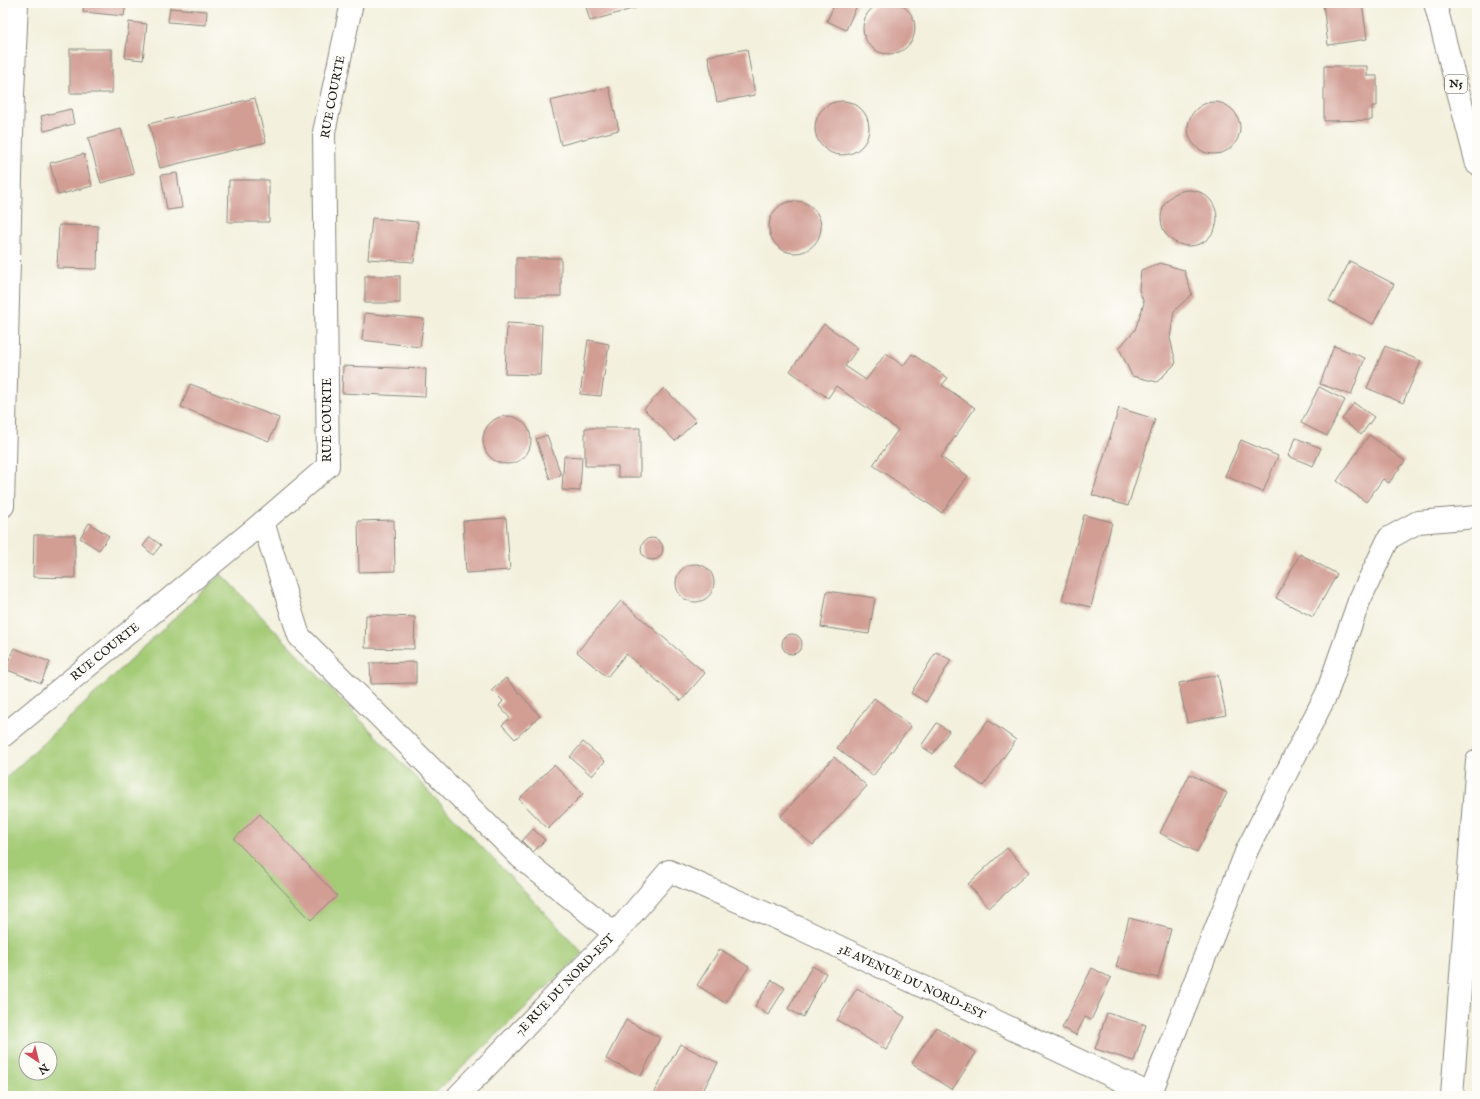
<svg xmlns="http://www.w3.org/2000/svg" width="1480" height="1099" viewBox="0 0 1480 1099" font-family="'IM FELL English',serif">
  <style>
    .green { fill: #a4cb76; stroke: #607449; fill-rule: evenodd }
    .building { fill: #d29e94 }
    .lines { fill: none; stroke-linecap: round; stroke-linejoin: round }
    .minor-casing { stroke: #88867c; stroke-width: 24 }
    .highway-casing { stroke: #88867c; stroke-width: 24 }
    .minor { stroke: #fff; stroke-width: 22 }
    .highway { stroke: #fff; stroke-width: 22 }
    .labels { text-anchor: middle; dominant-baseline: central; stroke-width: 3.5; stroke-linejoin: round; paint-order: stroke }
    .shield { fill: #fdfcf7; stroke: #605f5e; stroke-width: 1 }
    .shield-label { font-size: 11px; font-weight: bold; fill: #1c1c1c }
    .street-label { font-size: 12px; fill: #1c1c1c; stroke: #fdfcf7 }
  </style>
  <rect width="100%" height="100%" fill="#fdfcf7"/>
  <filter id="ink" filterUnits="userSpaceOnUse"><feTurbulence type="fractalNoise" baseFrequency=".025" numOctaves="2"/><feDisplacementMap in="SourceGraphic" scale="8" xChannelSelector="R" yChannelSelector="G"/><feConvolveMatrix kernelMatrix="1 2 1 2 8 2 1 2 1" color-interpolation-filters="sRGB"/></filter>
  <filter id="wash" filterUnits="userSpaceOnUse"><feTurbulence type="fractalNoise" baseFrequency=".012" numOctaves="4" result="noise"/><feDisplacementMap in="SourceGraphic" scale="16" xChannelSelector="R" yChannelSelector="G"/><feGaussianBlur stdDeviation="0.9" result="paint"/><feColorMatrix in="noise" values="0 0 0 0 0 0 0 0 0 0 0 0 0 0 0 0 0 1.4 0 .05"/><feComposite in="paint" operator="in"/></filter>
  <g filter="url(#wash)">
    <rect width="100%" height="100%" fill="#f3f0dd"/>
    <!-- green -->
    <path class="green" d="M221 574 583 953 432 1096H3V781ZM26 1049H50V1073H26Z"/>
    <g id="blocks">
      <!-- building -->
      <g class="building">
        <circle cx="889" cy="28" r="26"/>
        <path d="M84 3H126L124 16 83 12Z"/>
        <path d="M585 3H645L646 5 590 21Z"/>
        <path d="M835 3H858L846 30 827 21Z"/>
        <path d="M1323 3H1362L1367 39 1328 45Z"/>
        <path d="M170 8 207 11 206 25 168 22Z"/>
        <path d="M129 22 147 24 143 60 125 58Z"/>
        <rect x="70" y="49" width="42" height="44"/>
        <path d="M747 49 755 95 717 102 708 56Z"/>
        <path d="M1324 66H1367V76H1377V106H1372V120L1324 121Z"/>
        <path d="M609 87 619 130 561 145 550 101Z"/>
        <path d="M255 98 266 142 160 168 149 124Z"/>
        <circle cx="842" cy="128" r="27"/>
        <circle cx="1214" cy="128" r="26"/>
        <path d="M71 109 74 124 44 131 41 116Z"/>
        <path d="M121 129 134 174 101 183 88 138Z"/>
        <path d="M84 154 92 186 58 195 50 163Z"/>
        <path d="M177 173 182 208 167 210 161 175Z"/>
        <path d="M229 180H269V222H228Z"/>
        <circle cx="1189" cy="218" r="28"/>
        <circle cx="795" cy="227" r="26"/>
        <path d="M372 218 418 222 414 262 368 259Z"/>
        <path d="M59 225 98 226 97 269 57 268Z"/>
        <rect x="516" y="258" width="45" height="38"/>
        <path d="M1350 261 1394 284 1373 324 1329 301Z"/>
        <path d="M1160 263 1184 270 1192 294 1174 311 1170 338 1176 363 1157 382 1132 376 1119 348 1135 330 1144 303 1139 290 1141 270Z"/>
        <rect x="365" y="276" width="35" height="27"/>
        <path d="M365 313 424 319 420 347 362 340Z"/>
        <path d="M507 323 542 325 540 375 505 374Z"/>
        <path d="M824 324 858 348 845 366 866 380 886 353 903 366 912 354 948 378 942 385 975 408 941 457 968 476 942 513 873 465 898 430 836 386 828 398 790 371Z"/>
        <path d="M588 340 609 344 601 396 580 394Z"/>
        <path d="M1334 346 1365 358 1351 395 1320 384Z"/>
        <path d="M1385 346 1421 361 1403 403 1367 388Z"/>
        <path d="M343 366 426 369 425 397 342 393Z"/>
        <path d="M190 384 279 418 269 441 181 407Z"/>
        <path d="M1319 387 1345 400 1327 436 1301 423Z"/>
        <path d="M664 388 696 421 675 441 644 409Z"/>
        <path d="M1354 403 1374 417 1361 435 1342 419Z"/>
        <path d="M1119 408 1155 419 1128 506 1092 495Z"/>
        <circle cx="507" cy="440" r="24"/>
        <path d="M585 428H640V477H618V466H585Z"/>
        <path d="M547 435 561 475 550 479 536 439Z"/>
        <path d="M1369 435 1405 461 1389 483 1383 479 1366 502 1337 481Z"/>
        <path d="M1296 438 1321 448 1313 466 1288 456Z"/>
        <path d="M1241 440 1278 456 1263 492 1225 476Z"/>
        <path d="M564 456 582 457 580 491 562 490Z"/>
        <path d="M1084 515 1112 522 1091 607 1062 600Z"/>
        <path d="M506 518 510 570 466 573 463 521Z"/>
        <path d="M394 520 395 571 359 572 358 521Z"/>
        <path d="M89 523 109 536 99 550 80 538Z"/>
        <path d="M34 535H75V578L33 577Z"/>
        <path d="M150 537 161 545 153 555 143 546Z"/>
        <circle cx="652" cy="549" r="11"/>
        <path d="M1300 554 1337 574 1313 617 1276 598Z"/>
        <circle cx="695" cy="583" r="19"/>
        <path d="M827 591 875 598 869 634 821 627Z"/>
        <path d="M621 601 705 673 681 701 626 654 607 677 577 652Z"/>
        <path d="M366 615 415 617 414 649 365 648Z"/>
        <circle cx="792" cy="644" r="10"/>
        <path d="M14 648 50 662 41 683 5 669Z"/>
        <path d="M936 652 951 660 926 702 911 693Z"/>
        <path d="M416 662V683L371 684 370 663Z"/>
        <path d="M1218 675 1226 715 1187 723 1179 683Z"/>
        <path d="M506 678 540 716 515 739 502 725 510 718 499 706 503 701 492 690Z"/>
        <path d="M874 698 911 726 873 776 837 748Z"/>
        <path d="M988 720 1016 740 983 786 955 766Z"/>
        <path d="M937 723 949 731 933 754 921 746Z"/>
        <path d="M583 742 605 761 592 776 570 757Z"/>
        <path d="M834 757 867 786 813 845 780 817Z"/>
        <path d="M554 765 583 794 548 829 519 799Z"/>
        <path d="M1190 774 1227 793 1197 852 1160 833Z"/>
        <path d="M260 814 337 896 311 920 234 839Z"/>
        <path d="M533 829 545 840 533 852 522 841Z"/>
        <path d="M1007 848 1029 872 989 908 968 884Z"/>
        <path d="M1129 918 1171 929 1158 978 1116 967Z"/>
        <path d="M720 949 749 967 725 1003 697 985Z"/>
        <path d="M812 966 826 973 803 1017 788 1009Z"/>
        <path d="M1092 968 1111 978 1091 1020 1085 1017 1076 1035 1062 1028Z"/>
        <path d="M772 980 785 988 768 1015 755 1006Z"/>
        <path d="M857 988 905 1017 886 1050 837 1020Z"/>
        <path d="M1107 1013 1146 1025 1134 1061 1095 1049Z"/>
        <path d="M626 1020 660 1038 641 1076 606 1059Z"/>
        <path d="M936 1027 976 1053 952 1090 912 1063Z"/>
        <path d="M680 1044 718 1063 700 1096H657L653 1094Z"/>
      </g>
    </g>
  </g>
  <g filter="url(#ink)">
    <use href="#blocks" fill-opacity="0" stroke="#88867c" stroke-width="1"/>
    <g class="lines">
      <defs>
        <g id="minor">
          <path d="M3 506 13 94 17 3"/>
          <path d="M263 522 299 636 520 857 615 934"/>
          <path d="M3 736 263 522 328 466 324 132 352 3"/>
          <path d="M1150 1095 1247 850 1327 693 1359 601 1389 538 1418 522 1477 517"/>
          <path d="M458 1096 615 934 669 871 797 927 1154 1096"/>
        </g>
        <g id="highway">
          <path d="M1435 3 1477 164"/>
          <path d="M1452 1096 1477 761"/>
        </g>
      </defs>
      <!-- minor casing -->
      <use href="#minor" class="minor-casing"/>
      <!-- highway casing -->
      <use href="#highway" class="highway-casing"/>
      <!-- minor -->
      <use href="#minor" class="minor"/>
      <!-- highway -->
      <use href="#highway" class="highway"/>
    </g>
  </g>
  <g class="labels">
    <!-- shield labels -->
    <rect class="shield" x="1445" y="75" width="22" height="18" rx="3"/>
    <g class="shield-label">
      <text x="1456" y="84">N5</text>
    </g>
    <!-- street labels -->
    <g class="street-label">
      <text transform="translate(333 97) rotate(-79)">RUE COURTE</text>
      <text transform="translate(327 420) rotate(-90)">RUE COURTE</text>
      <text transform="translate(105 652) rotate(-39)">RUE COURTE</text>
      <text transform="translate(912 982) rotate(25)">3E AVENUE DU NORD-EST</text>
      <text transform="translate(565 985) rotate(-46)">7E RUE DU NORD-EST</text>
    </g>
  </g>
  <!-- margin -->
  <rect width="1480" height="1099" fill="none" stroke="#fdfcf7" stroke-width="16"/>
  <!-- north arrow -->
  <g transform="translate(38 1061) rotate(145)"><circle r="19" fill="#fdfcf7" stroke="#a3a29f"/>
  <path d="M0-3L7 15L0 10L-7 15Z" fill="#d1495b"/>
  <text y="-6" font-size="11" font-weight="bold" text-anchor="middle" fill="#1c1c1c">N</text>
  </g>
</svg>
